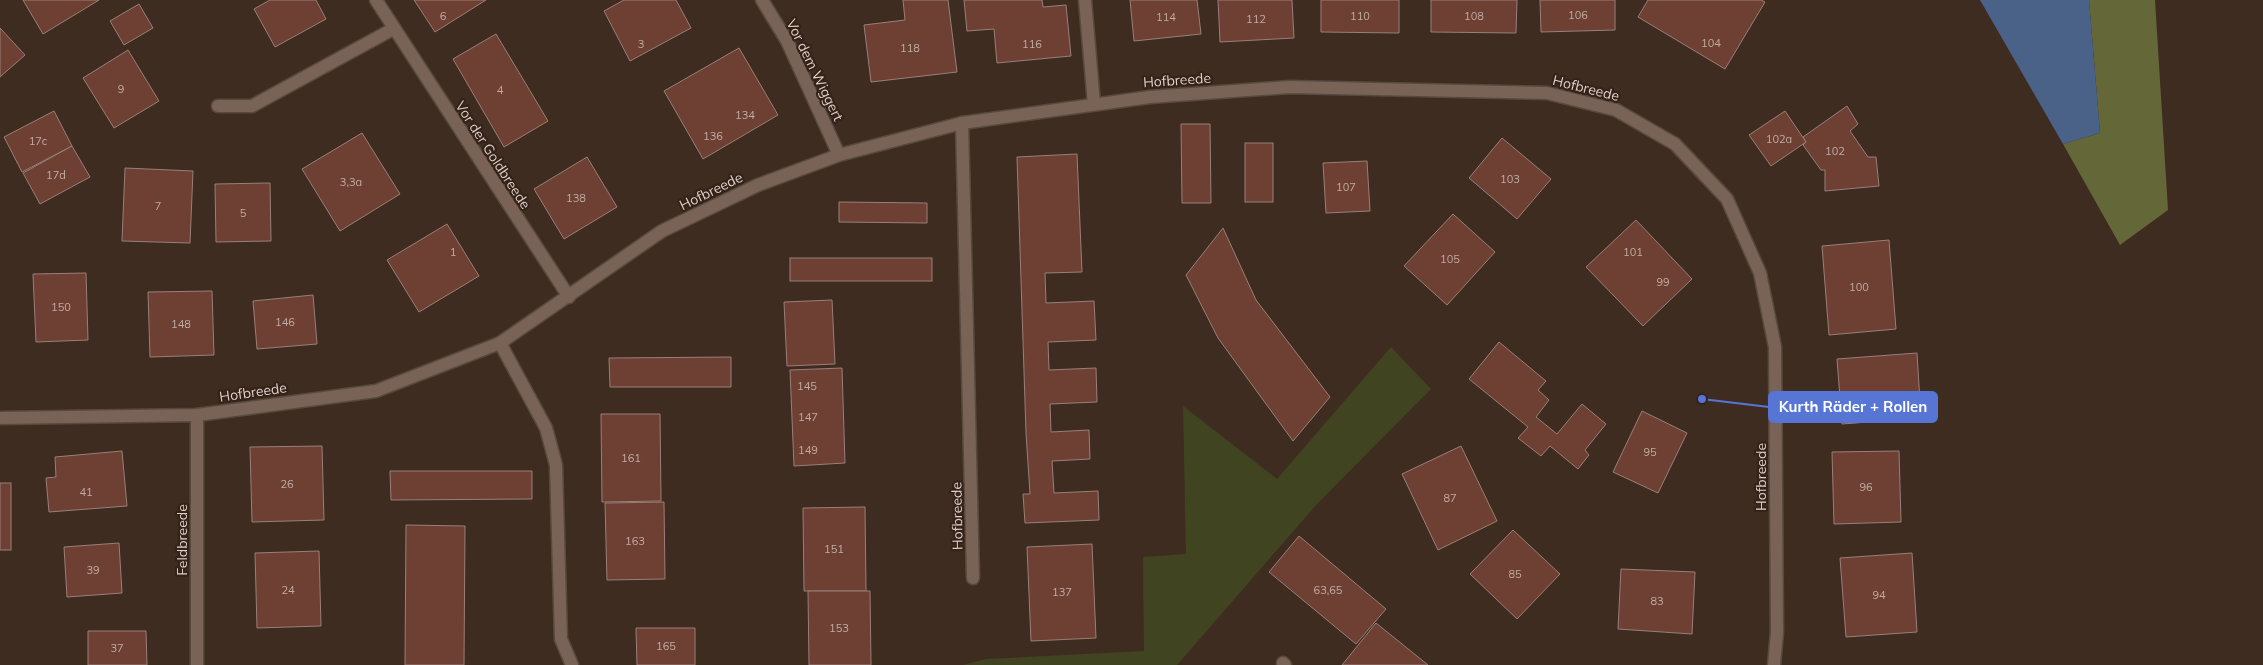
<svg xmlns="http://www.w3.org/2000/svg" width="2263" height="665" viewBox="0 0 2263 665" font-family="Mulish,sans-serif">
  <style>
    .green { fill: #414421 }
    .forest { fill: #646737 }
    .water { fill: #4a6188 }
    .building { fill: #6e4033; stroke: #997f78 }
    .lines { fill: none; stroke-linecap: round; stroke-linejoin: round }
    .lane-casing { stroke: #58493f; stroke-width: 15 }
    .street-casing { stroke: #58493f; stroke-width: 15 }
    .lane { stroke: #786356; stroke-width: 12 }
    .street { stroke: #786356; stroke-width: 12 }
    .labels { text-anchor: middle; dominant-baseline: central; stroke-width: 4.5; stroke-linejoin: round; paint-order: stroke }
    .number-label { font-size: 11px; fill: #c0aca4 }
    .street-label { font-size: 14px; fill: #dcd0c9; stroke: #352218 }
    .leader { fill: none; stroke: #5675d4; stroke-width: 2 }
    .callout-dot { fill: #5675d4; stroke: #352218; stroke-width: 2 }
    .callout { fill: #5675d4; stroke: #5675d4; stroke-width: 2 }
    .callout-label { font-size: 15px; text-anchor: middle; font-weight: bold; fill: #fff }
  </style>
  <rect width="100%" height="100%" fill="#3f2c21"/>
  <!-- green -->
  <path class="green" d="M1391 347 1431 389 1317 504 1177 665H963L986 659 1144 651 1143 557 1186 554 1183 406 1277 479Z"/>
  <!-- forest -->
  <path class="forest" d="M2089 0H2155L2168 210 2120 245 2063 144 2100 133Z"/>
  <!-- water -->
  <path class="water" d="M1980 0H2089L2100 133 2063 144Z"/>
  <!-- building -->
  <g class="building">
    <path d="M23 0H99L43 34Z"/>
    <path d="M270 0H316L326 19 275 47 254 9Z"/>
    <path d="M414 0H486L435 32Z"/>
    <path d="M624 0H676L691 28 630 61 604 11Z"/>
    <path d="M903 0H948L957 72 871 82 864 25 905 20Z"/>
    <path d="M964 0H1042L1043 7 1066 5 1071 56 997 63 994 29 967 31Z"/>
    <path d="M1130 0H1197L1201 34 1134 41Z"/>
    <path d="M1218 0H1292L1294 38 1220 42Z"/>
    <path d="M1321 0H1399V33L1321 32Z"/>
    <path d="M1431 0H1517L1516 33 1431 32Z"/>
    <path d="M1540 0H1615V30L1541 32Z"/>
    <path d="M1648 0H1761L1765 2 1725 69 1638 17Z"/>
    <path d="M139 4 153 28 124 45 110 21Z"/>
    <path d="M0 28 25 55 0 77Z"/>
    <path d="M496 34 548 121 504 147 453 59Z"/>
    <path d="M739 48 778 115 703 159 664 91Z"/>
    <path d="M128 50 159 101 114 128 83 78Z"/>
    <path d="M1847 106 1858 124 1850 131 1868 157H1876L1879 186 1825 191V170H1821L1803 145 1806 142 1803 137Z"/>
    <path d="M54 111 72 146 22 172 4 137Z"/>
    <path d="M1785 111 1806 142 1771 166 1749 135Z"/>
    <path d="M1181 124H1210L1211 203H1182Z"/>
    <path d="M362 133 400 194 340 231 302 169Z"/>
    <path d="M1502 138 1551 179 1517 219 1469 178Z"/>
    <rect x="1245" y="143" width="28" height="59"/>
    <path d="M72 146 90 177 40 204 23 173Z"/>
    <path d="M1077 154 1082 272 1045 273 1046 303 1094 301 1096 340 1048 342 1049 370 1096 368 1097 402 1050 404 1051 432 1089 430 1090 459 1052 461 1054 493 1098 491 1099 520 1025 523 1023 494H1030L1026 433 1017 157Z"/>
    <path d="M587 157 617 207 564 239 534 189Z"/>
    <path d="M1367 161 1370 211 1326 213 1323 163Z"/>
    <path d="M125 168 193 171 190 243 122 241Z"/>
    <path d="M270 183 271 241 216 242 215 184Z"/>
    <path d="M839 202 927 203V223L839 222Z"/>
    <path d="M1453 214 1495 252 1447 305 1404 266Z"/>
    <path d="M1636 220 1692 279 1643 326 1586 267Z"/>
    <path d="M447 224 479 276 419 312 387 260Z"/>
    <path d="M1223 228 1256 300 1330 397 1293 441 1218 338 1186 275Z"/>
    <path d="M1889 240 1896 329 1829 335 1822 246Z"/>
    <rect x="790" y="258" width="142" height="23"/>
    <path d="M86 273 88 340 36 342 33 274Z"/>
    <path d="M212 291 214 355 150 357 148 292Z"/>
    <path d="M313 295 317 344 257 349 253 301Z"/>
    <path d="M832 300 835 364 787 366 784 302Z"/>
    <path d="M1499 342 1546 381 1538 390 1549 400 1536 417 1557 434 1582 404 1606 424 1585 450 1589 455 1578 469 1550 446 1541 456 1518 438 1528 427 1469 379Z"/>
    <path d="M1917 353 1921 418 1842 424 1837 359Z"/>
    <path d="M731 357V387H610L609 358Z"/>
    <path d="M842 368 845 463 794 466 790 370Z"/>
    <path d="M1642 411 1687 433 1658 493 1613 472Z"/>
    <path d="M601 414H660L661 501 602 502Z"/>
    <path d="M322 446 324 520 252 522 250 447Z"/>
    <path d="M1461 446 1497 521 1438 550 1402 474Z"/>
    <path d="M122 451 127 506 49 512 46 478 56 477 55 457Z"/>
    <path d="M1899 451 1901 522 1834 524 1832 452Z"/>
    <path d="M390 471H532V499L391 500Z"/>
    <rect x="0" y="483" width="11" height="67"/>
    <path d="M664 502 665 579 607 580 605 503Z"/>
    <path d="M865 507 866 591H804L803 508Z"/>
    <path d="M406 525 465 526 464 665H405Z"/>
    <path d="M1513 530 1560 574 1517 619 1470 574Z"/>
    <path d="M1299 536 1386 609 1356 644 1269 572Z"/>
    <path d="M119 543 122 593 67 597 64 547Z"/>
    <path d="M1092 544 1096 638 1031 641 1027 547Z"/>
    <path d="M319 551 321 626 257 628 255 553Z"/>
    <path d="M1912 553 1917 632 1846 637 1840 558Z"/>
    <path d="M1621 569 1695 572 1692 634 1618 629Z"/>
    <path d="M808 591H870L871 665H809Z"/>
    <path d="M1376 623 1428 665H1342Z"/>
    <path d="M636 628H695V665H637Z"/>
    <path d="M88 631H146L147 665H88Z"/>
  </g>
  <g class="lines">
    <defs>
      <path id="lane" d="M1085 0 1094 104"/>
      <g id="street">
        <path d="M376 0 569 297"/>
        <path d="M762 0 787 41 839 155"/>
        <path d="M218 106H252L393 29"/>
        <path d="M962 123 973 578"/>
        <path d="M500 343 546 428 556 465 561 639 572 665"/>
        <path d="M197 415V665"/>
        <path d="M0 418 197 415 376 391 500 343 662 231 758 185 839 155 962 123 1150 97 1290 87 1547 93 1616 110 1675 144 1727 199 1760 273 1775 347 1777 632 1774 665"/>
        <path d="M1283 663 1285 665"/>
      </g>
    </defs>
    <!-- lane casing -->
    <use href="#lane" class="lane-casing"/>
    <!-- street casing -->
    <use href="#street" class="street-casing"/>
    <!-- lane -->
    <use href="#lane" class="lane"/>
    <!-- street -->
    <use href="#street" class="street"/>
  </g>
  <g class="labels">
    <!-- number labels -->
    <g class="number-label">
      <text x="1578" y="15">106</text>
      <text x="443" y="16">6</text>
      <text x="1360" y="16">110</text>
      <text x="1474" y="16">108</text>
      <text x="1166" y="17">114</text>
      <text x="1256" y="19">112</text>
      <text x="1711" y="43">104</text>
      <text x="641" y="44">3</text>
      <text x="1032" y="44">116</text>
      <text x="910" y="48">118</text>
      <text x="121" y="89">9</text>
      <text x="500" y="90">4</text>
      <text x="745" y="115">134</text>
      <text x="713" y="136">136</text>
      <text x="1779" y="139">102a</text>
      <text x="38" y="141">17c</text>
      <text x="1835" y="151">102</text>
      <text x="56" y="175">17d</text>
      <text x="1510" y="179">103</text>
      <text x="351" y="182">3,3a</text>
      <text x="1346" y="187">107</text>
      <text x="576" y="198">138</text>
      <text x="158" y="206">7</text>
      <text x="243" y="213">5</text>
      <text x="453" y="252">1</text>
      <text x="1633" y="252">101</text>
      <text x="1450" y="259">105</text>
      <text x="1663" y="282">99</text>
      <text x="1859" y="287">100</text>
      <text x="61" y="307">150</text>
      <text x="285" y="322">146</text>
      <text x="181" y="324">148</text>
      <text x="807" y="386">145</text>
      <text x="808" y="417">147</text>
      <text x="808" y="450">149</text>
      <text x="1650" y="452">95</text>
      <text x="631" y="458">161</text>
      <text x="287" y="484">26</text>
      <text x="1866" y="487">96</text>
      <text x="86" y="492">41</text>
      <text x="1450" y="498">87</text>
      <text x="635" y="541">163</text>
      <text x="834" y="549">151</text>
      <text x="93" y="570">39</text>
      <text x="1515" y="574">85</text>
      <text x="288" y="590">24</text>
      <text x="1328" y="590">63,65</text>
      <text x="1062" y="592">137</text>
      <text x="1879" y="595">94</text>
      <text x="1657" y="601">83</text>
      <text x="839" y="628">153</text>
      <text x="666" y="646">165</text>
      <text x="117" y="648">37</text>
    </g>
    <!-- street labels -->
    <g class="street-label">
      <text transform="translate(815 70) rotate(64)">Vor dem Wiggert</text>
      <text transform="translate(1177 80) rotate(-4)">Hofbreede</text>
      <text transform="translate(1586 88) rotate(14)">Hofbreede</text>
      <text transform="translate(493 155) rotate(57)">Vor der Goldbreede</text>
      <text transform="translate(711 191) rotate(-26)">Hofbreede</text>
      <text transform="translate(253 392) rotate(-8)">Hofbreede</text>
      <text transform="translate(1761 477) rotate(-90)">Hofbreede</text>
      <text transform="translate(957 516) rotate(-91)">Hofbreede</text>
      <text transform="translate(182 540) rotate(-90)">Feldbreede</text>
    </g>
  </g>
  <!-- callouts -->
  <path class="leader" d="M1702 399L1769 407"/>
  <circle class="callout-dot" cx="1702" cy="399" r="5"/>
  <rect class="callout" x="1769" y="392" width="168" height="30" rx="5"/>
  <g class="callout-label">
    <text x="1853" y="412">Kurth Räder + Rollen</text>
  </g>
</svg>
